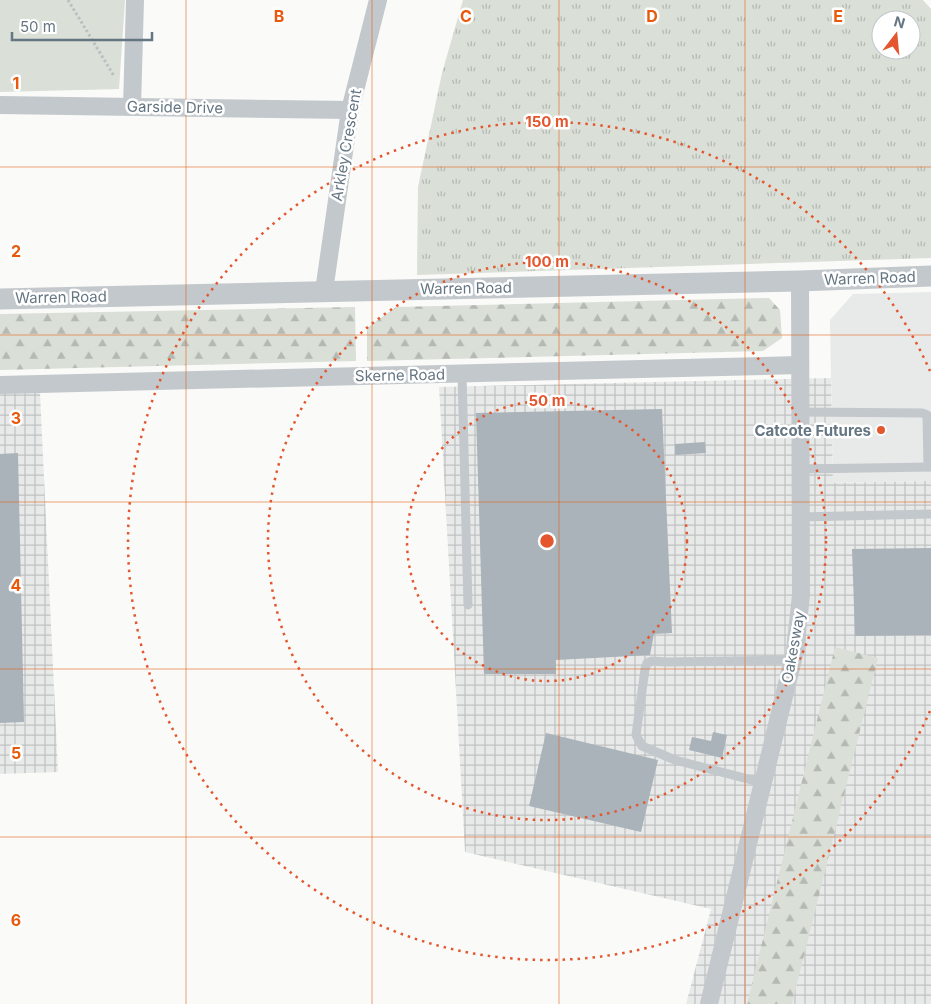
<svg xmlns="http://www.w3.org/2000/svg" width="931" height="1004" viewBox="0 0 931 1004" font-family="Inter,sans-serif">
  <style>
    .built { fill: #e8e9e9 }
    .industrial { fill: url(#industrial-grid) }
    .grass { fill: #dadfd7 }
    .forest { fill: url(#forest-firs) }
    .park { fill: url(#park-tufts); fill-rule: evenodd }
    .building { fill: #aab3b9 }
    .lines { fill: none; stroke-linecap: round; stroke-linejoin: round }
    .path { stroke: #bbbfc2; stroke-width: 3; stroke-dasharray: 2.5 2.5; stroke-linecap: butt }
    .service { stroke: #c3c8cc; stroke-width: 9 }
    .minor { stroke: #c3c8cc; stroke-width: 18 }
    .tertiary { stroke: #c3c8cc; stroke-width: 21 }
    .grid { fill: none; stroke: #e8590c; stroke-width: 1; stroke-opacity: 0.55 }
    .ring { fill: none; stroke: #e4572e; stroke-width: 2.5; stroke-dasharray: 2.5 5 }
    .poi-dot { fill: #e4572e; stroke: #fff; stroke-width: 2 }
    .labels { text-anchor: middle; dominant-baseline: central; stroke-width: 5; stroke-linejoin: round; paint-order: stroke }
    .street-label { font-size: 15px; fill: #657683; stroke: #fff }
    .poi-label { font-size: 15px; font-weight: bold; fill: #657683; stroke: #fff; text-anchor: end }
    .grid-label { font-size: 16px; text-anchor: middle; font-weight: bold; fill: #e8590c; stroke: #fff; stroke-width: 5; stroke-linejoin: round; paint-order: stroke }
    .centre { fill: #e4572e; stroke: #fff; stroke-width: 2.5 }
    .ring-label { font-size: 15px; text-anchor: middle; font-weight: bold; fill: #e4572e; stroke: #fff; stroke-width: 5; stroke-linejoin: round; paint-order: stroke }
  </style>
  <defs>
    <pattern id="industrial-grid" width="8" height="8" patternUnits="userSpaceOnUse" patternTransform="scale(1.25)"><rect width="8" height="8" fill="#e8e9e9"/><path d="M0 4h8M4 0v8" fill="none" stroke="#c0c1c2"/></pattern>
    <pattern id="forest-firs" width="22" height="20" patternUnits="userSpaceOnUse" patternTransform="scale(1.25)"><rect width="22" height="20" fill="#dadfd7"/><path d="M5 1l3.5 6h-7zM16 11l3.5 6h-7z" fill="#b4b9b4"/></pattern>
    <pattern id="park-tufts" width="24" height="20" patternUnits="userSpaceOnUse" patternTransform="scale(1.25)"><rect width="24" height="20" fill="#dadfd7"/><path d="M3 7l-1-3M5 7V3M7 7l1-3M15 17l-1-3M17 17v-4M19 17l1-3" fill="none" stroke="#b4b9b4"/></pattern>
  </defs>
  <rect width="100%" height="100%" fill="#fafaf8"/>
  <!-- built -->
  <path class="built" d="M931 292V481L833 483 830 320 853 294Z"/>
  <!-- industrial -->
  <g class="industrial">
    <path d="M831 378 833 483 931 481V1004H686L711 909 465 852 439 387Z"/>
    <path d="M0 390 40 393 58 772 0 774Z"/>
  </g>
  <!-- grass -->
  <path class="grass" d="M0 0H125L119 89 0 92Z"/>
  <!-- forest -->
  <g class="forest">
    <path d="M769 298 780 310 782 338 763 351 367 361V328L396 307Z"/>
    <path d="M355 307 356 361 0 370V314Z"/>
    <path d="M835 647 878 658 792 1004H747Z"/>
  </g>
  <!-- park -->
  <path class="park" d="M463 0H923L931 9V258L417 275 418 187 442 73ZM881 20H911V50H881Z"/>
  <!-- building -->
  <g class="building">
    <path d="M662 409 672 633 654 634 650 655 556 660V674H484L476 413Z"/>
    <path d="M705 442 706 453 675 455V444Z"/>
    <path d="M18 453 24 722 0 723V454Z"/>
    <path d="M931 548V635L855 636 852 549Z"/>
    <path d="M713 732 727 735 722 758 689 750 692 737 711 741Z"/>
    <path d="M546 733 658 760 641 832 529 806Z"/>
  </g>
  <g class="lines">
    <!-- path -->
    <path class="path" d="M68 0 114 76"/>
    <!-- service -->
    <g class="service">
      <path d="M462 373 468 605"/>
      <path d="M800 412 922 413 927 415 928 467"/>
      <path d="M800 469 931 467"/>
      <path d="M800 517 931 514"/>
      <path d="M763 783 675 760 642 746 636 735 645 669 647 663 652 661 666 662 793 660"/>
    </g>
    <!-- minor -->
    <g class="minor">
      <path d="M0 105 350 110"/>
      <path d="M132 107 135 0"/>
      <path d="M324 291 350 110 378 0"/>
      <path d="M0 385 800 365"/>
      <path d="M709 1004 795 651 801 595 800 281"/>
    </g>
    <!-- tertiary -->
    <path class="tertiary" d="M0 299 800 281 931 276"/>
  </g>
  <!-- grid -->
  <path class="grid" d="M186 0V1004M372 0V1004M559 0V1004M745 0V1004M0 167H931M0 335H931M0 502H931M0 669H931M0 837H931"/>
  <!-- distance rings -->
  <g class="ring">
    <circle cx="547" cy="541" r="140"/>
    <circle cx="547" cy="541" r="279"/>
    <path d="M930 711A419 419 0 1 1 930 371"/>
  </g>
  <!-- markers -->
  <circle class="poi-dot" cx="881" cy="430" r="5"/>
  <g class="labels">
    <!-- street labels -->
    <g class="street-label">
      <text transform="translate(175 107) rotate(1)">Garside Drive</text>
      <text transform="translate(346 145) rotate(-80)">Arkley Crescent</text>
      <text transform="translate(870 278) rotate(-2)">Warren Road</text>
      <text transform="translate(466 288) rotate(-1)">Warren Road</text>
      <text transform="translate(61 297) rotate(-1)">Warren Road</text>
      <text transform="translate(400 375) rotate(-1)">Skerne Road</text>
      <text transform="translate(793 647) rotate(-80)">Oakesway</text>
    </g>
    <!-- poi labels -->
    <g class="poi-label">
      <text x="871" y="430">Catcote Futures</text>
    </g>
  </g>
  <g class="grid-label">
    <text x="279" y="22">B</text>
    <text x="466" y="22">C</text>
    <text x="652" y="22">D</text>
    <text x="838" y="22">E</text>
    <text x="16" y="89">1</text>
    <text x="16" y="257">2</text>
    <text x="16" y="424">3</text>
    <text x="16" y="591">4</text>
    <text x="16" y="759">5</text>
    <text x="16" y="926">6</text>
  </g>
  <circle cx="547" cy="541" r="8" class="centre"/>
  <g class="ring-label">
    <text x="547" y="127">150 m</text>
    <text x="547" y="267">100 m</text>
    <text x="547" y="406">50 m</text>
  </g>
  <!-- north arrow -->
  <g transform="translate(896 35) rotate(16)"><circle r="24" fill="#ffffff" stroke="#c1c8cd"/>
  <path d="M0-4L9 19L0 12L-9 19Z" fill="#e4572e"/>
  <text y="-8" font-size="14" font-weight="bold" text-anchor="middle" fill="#657683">N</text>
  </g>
  <!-- scale -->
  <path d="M12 32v8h140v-8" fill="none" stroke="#657683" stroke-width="2.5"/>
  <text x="20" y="32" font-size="15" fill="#657683" stroke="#ffffff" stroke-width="4" paint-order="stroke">50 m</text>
</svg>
